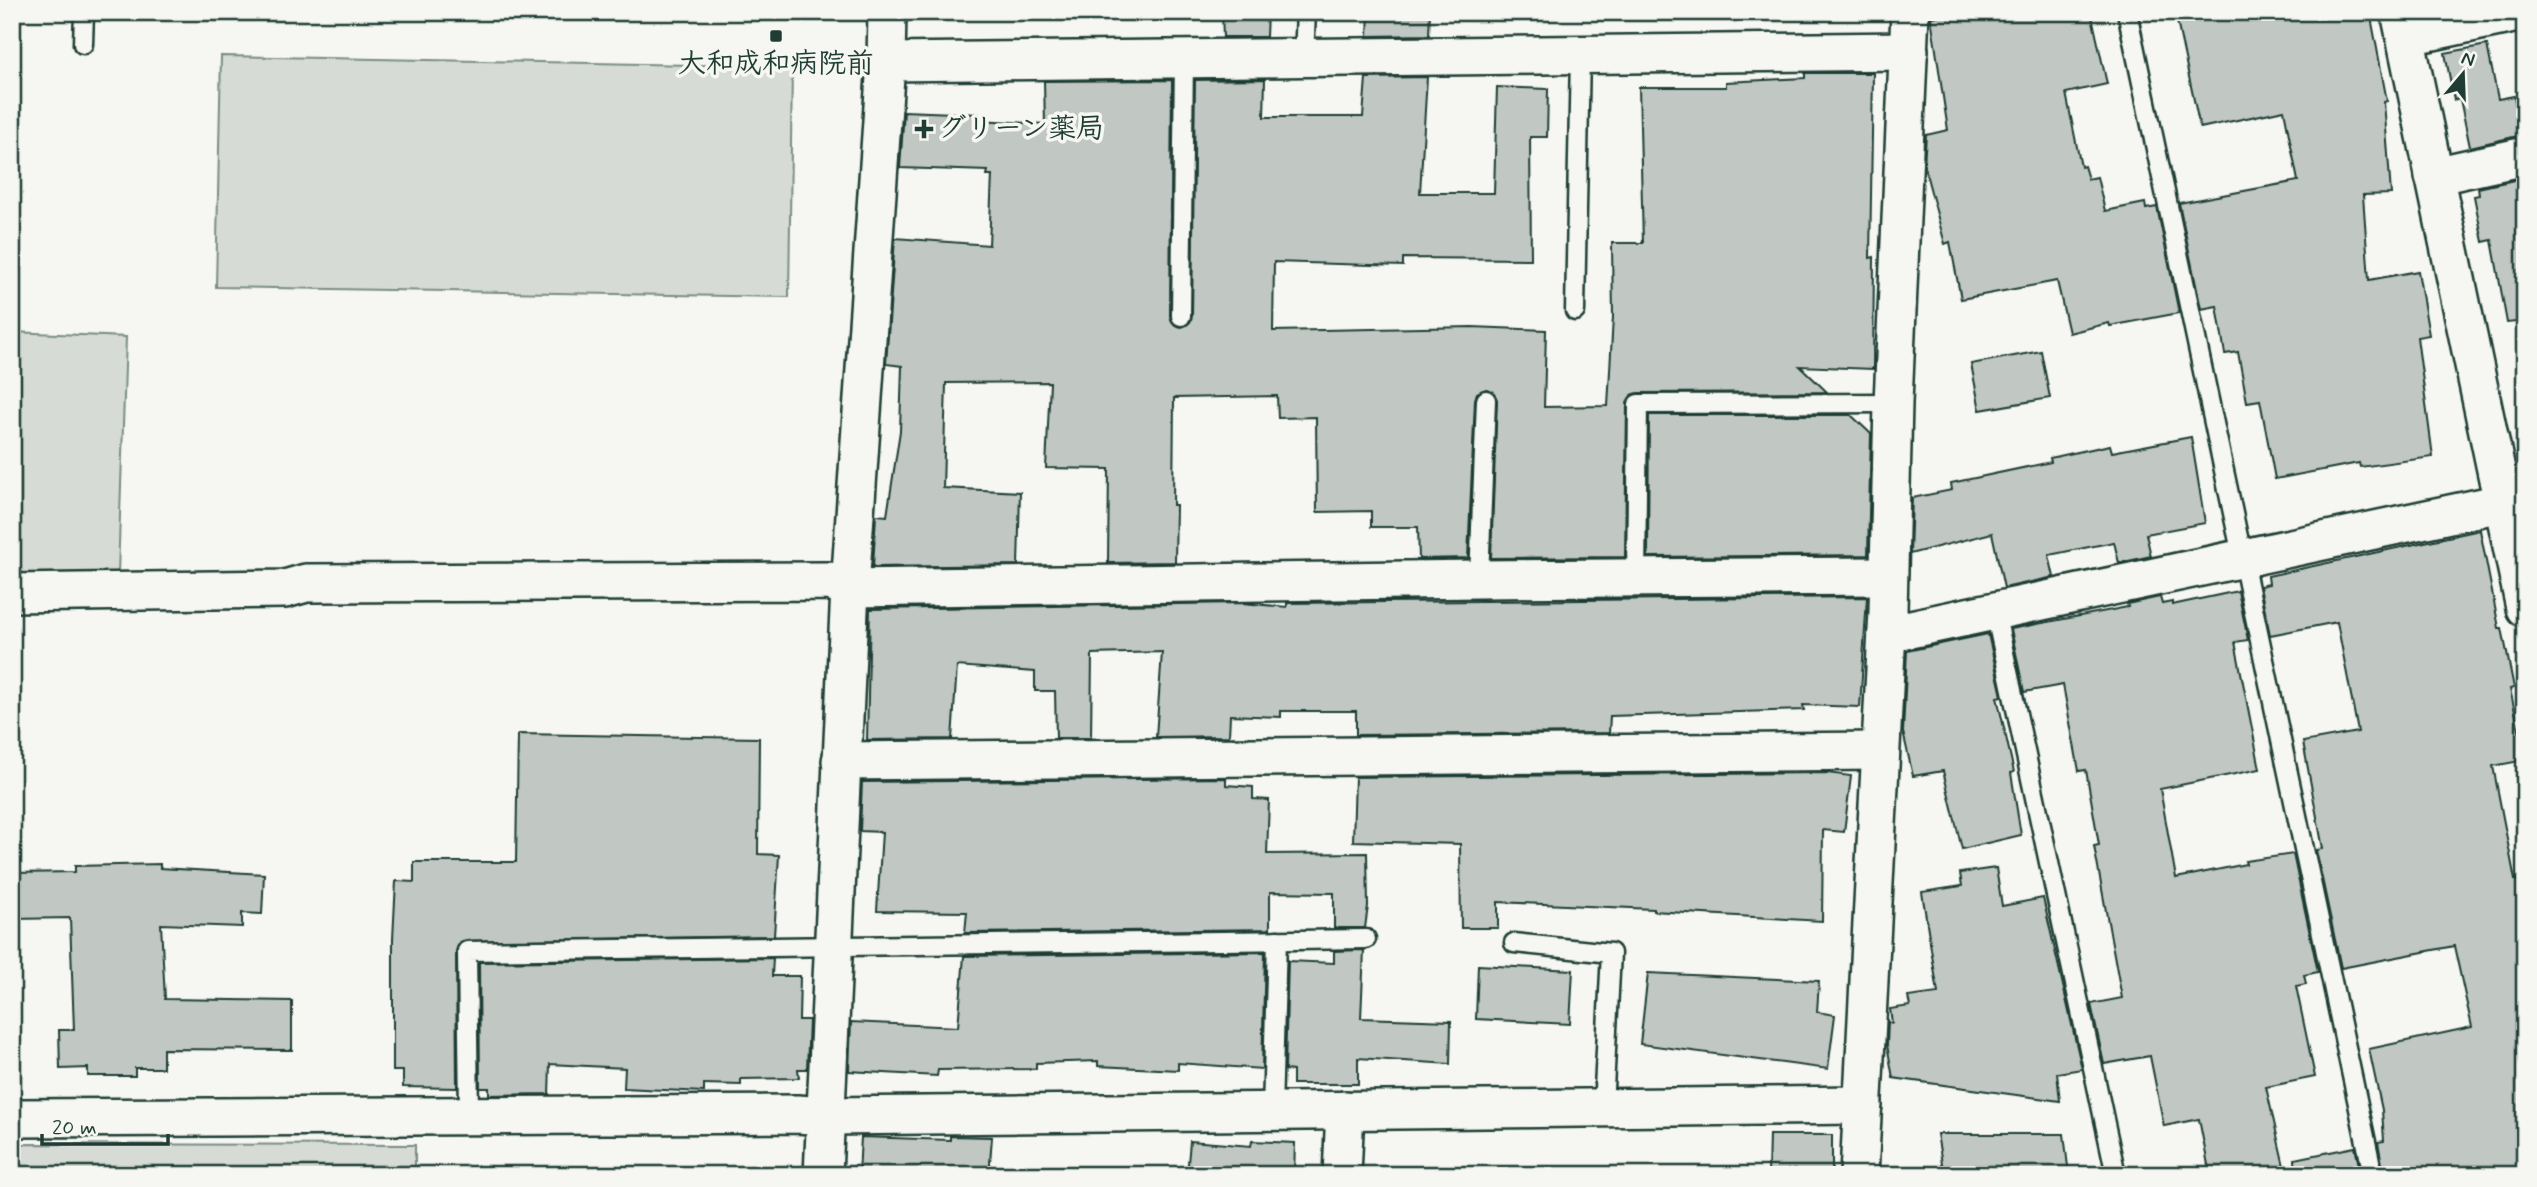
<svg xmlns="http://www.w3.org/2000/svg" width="2537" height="1187" viewBox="0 0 2537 1187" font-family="Mynerve,'Klee One',sans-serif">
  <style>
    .green { fill: #d6dbd6; stroke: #7a8c85; stroke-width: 2 }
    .building { fill: #c1c8c3; stroke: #1f3d34; stroke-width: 2 }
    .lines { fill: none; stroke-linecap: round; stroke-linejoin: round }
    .lane-casing { stroke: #1f3d34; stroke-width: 23 }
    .street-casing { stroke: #1f3d34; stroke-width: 42 }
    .lane { stroke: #f6f6f2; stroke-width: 18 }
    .street { stroke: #f6f6f2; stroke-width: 37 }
    .poi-dot { fill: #1f3d34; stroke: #f6f6f2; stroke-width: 2.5 }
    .labels { text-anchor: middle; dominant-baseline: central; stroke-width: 7; stroke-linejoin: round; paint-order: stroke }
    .poi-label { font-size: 28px; font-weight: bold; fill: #1f3d34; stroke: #f6f6f2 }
  </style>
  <rect width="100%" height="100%" fill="#f6f6f2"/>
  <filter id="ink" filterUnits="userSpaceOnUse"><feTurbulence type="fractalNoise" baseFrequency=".0143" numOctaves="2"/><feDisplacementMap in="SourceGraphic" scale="14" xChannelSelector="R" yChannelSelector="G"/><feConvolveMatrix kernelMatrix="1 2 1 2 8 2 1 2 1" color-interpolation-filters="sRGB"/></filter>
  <g filter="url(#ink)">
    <!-- green -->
    <g class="green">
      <path d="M221 56 792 67 789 297 216 287Z"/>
      <path d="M12 332 126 337 118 574 12 577Z"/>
      <path d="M12 1144 415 1145V1175H12Z"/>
    </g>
    <!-- building -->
    <g class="building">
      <path d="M1222 12H1267L1266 37H1223Z"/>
      <path d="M1369 12H1430L1429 35 1368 36Z"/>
      <path d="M1960 12H2091L2107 84 2066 93 2081 167 2084 166 2088 179 2097 177 2105 211 2145 203 2146 209 2157 207 2179 313 2110 326 2109 323 2069 333 2057 281 1961 299 1950 242 1945 244 1924 166 1926 135 1948 130 1931 17Z"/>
      <path d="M2175 12H2370L2387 101 2384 102 2391 194 2363 195 2369 280 2418 271 2429 335 2417 337 2433 457 2360 467 2359 463 2275 479 2260 400 2247 402 2238 352 2225 354 2217 306 2201 309 2179 203 2298 181 2284 110 2200 128Z"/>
      <path d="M2487 45 2498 99 2514 96 2522 135 2470 147 2460 99 2454 100 2445 53Z"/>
      <path d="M1805 73H1873L1870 258 1874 257 1873 369 1800 366 1827 392 1638 393 1632 395 1627 404 1625 557 1491 558 1497 400 1493 391 1486 389 1477 393 1475 400 1468 558 1419 559 1418 527H1371V511L1317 512 1316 417 1278 418 1277 396 1174 398 1173 505H1176L1175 562 1108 563 1109 469 1046 468 1050 382 946 383 943 488 1020 492 1018 565 873 567 876 515 887 516 900 431 902 366 886 364 895 238 989 245 992 175H987L988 171 900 168 904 111 979 114V120L1045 124 1044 81 1172 80 1170 316 1175 325 1182 327 1190 322 1192 316 1195 80 1265 79 1264 117H1363L1366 78 1427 77 1420 193H1494L1497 87 1548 89 1547 137H1530L1531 259 1403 258V266L1274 262 1273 331 1472 327 1546 330 1544 407 1608 406 1613 317 1612 243H1643L1639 87H1726V82L1805 78Z"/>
      <path d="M2519 179 2525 212V321L2507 323 2492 240 2483 242 2474 196 2479 195 2478 188Z"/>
      <path d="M2041 351 2050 398 1980 410 1971 364Z"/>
      <path d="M1649 415H1851L1871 434 1868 555 1648 557Z"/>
      <path d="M2191 437 2205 523 2146 534 2151 556 2119 563 2114 542 2049 555 2054 577 2004 588 1992 533 1910 554 1912 498 1952 490 1951 483 2051 462 2050 458 2110 445 2112 452Z"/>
      <path d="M2480 530 2499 628H2502L2514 688 2510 689 2525 758V760L2493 766 2515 880 2525 878V1175H2384L2378 1142 2384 1141 2382 1110 2369 1049 2472 1027 2454 946 2341 968 2316 850 2323 849 2303 742 2358 732 2337 622 2270 635 2260 586 2269 584 2268 576Z"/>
      <path d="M2238 591 2248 640 2235 642 2260 769 2160 789 2176 878 2246 864 2245 861 2293 854 2318 972 2304 975 2306 984 2296 986 2315 1077 2266 1087 2286 1175H2210L2199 1119 2164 1126 2150 1056 2104 1064 2091 1004 2122 998 2094 846 2099 845 2086 770 2079 771 2063 685 2024 692 2011 629 2128 607 2127 604 2160 597 2162 604 2172 602V605Z"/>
      <path d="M1867 597 1860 707 1803 705 1804 710 1610 716 1609 733 1356 735V711H1281V717L1230 715 1229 736 1156 737 1162 652 1092 654 1091 738H1056L1055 691H1035V672L957 666 952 739 867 740 870 609 1242 603 1287 607V603Z"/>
      <path d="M1988 634 2002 696 1997 697 2014 772 2011 773 2021 835 1962 849 1943 771 1913 776 1903 732 1907 651Z"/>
      <path d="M518 734 759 738 758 854 779 855 774 936 462 941 456 951 457 1088 403 1087V1071H393V939L396 881 414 882V862H516Z"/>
      <path d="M1827 773 1851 776 1844 832 1823 830 1822 921 1653 911V909L1498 902V928H1461L1460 844 1353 841 1355 777Z"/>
      <path d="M1226 778V785L1253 787V799L1269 800 1267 854 1367 853 1368 906 1365 928H1334V893L1270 892V929L965 933 967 912 877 911 882 832 860 831 862 782Z"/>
      <path d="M160 864V868L264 874 262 914 242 913V927L161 924 165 999 292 1001V1050L163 1049V1068H135V1076H88V1068L60 1069 59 1030H74L70 918 12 919V873L75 872V866Z"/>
      <path d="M1996 868 2002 906 2043 898 2082 1069 2057 1073 2060 1101 1893 1078 1887 1045 1888 1022 1892 1023 1890 1009 1910 1006 1908 997 1938 993 1922 892 1962 886 1960 873Z"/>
      <path d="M1364 950 1361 1018 1451 1021 1450 1064 1358 1058V1084H1293V1071L1285 1070 1288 961 1334 963V951Z"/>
      <path d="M1265 952 1262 1069 1178 1063V1070L1098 1066V1061L1036 1063V1069L938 1070 937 1076 849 1071 851 1022 958 1027 964 956Z"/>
      <path d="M773 958 772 976H800L799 1020H809L807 1069H798L799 1078 741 1079V1085L704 1084V1092L624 1088 625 1068 550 1064 549 1094 489 1095V1088H480L479 962Z"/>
      <path d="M1478 965 1573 970 1570 1024 1476 1019Z"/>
      <path d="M1648 973 1819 981 1817 1012 1835 1015 1828 1069 1640 1044Z"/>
      <path d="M1937 1134H2064L2069 1175H1944Z"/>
      <path d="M1769 1135H1832V1175H1768Z"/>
      <path d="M950 1136 992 1137 989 1175H859L861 1137 950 1140Z"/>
      <path d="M1190 1141 1251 1146 1252 1141 1295 1143 1294 1175H1187Z"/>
      <path d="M2355 1147 2361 1175H2296L2295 1159Z"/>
    </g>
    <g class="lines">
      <defs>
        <g id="lane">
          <path d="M2127 12 2373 1175"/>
          <path d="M83 44 84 12"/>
          <path d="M1304 57 1306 12"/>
          <path d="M1575 311 1580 54"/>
          <path d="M1181 316 1184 58"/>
          <path d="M1636 578 1638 404 1893 403"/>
          <path d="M1479 579 1486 400"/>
          <path d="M1995 611 2116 1175"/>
          <path d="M1514 943 1611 953 1603 1108"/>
          <path d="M1272 1111 1277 940"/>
          <path d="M469 1116 467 951 1366 939"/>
        </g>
        <g id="street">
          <path d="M2400 12 2525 608"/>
          <path d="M2405 37 2523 12"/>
          <path d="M886 62 1909 51"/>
          <path d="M2434 176 2525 156"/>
          <path d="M12 593 285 589 306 583 829 581 850 588 1479 579 1888 576"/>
          <path d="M1887 634 2525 498"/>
          <path d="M841 761 1879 751"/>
          <path d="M12 1118 797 1114 826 1116 1863 1105"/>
          <path d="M823 1175 850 588 886 62 887 12"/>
          <path d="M1342 1175 1345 1110"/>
          <path d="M1859 1175 1888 611 1893 403 1910 12"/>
        </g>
      </defs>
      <!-- lane casing -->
      <use href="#lane" class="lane-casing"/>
      <!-- street casing -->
      <use href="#street" class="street-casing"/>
      <!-- lane -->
      <use href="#lane" class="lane"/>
      <!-- street -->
      <use href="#street" class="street"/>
    </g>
  </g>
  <!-- markers -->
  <g class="poi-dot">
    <rect x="769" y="29" width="14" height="14" rx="3.5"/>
    <path d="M920.5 118.5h7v7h7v7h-7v7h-7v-7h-7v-7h7z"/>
  </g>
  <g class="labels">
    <!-- poi labels -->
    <g class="poi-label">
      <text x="776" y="64">大和成和病院前</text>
      <text x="938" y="129" text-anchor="start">グリーン薬局</text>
    </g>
  </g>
  <!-- margin -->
  <rect width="2537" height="1187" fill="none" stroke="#f6f6f2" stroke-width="42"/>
  <rect x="21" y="21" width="2495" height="1145" fill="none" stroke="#1f3d34" stroke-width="2.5" filter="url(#ink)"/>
  <!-- north arrow -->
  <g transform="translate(2463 74) rotate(19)" stroke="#f6f6f2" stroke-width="5" paint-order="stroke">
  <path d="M0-5L12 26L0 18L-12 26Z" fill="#1f3d34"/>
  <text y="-10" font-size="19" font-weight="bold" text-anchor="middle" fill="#1f3d34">N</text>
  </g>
  <!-- scale -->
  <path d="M42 1134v10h126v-10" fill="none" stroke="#1f3d34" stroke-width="3.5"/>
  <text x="52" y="1134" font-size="21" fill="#1f3d34" stroke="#f6f6f2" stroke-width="5" paint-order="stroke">20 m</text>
</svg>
